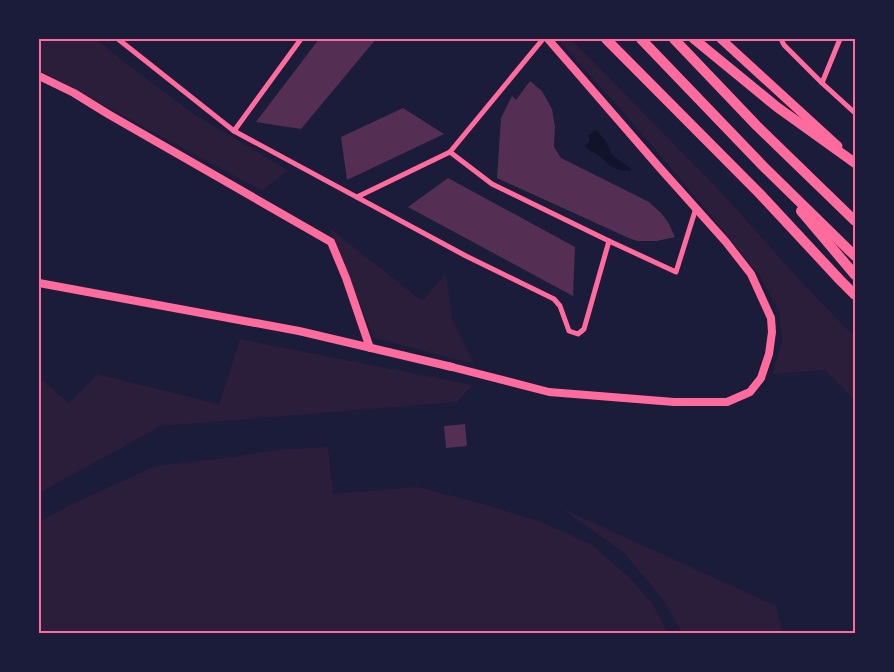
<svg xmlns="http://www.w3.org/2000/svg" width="894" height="672" viewBox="0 0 894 672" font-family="'Work Sans',sans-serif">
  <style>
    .green { fill: #2a1e3b }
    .water { fill: #12122b }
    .building { fill: #542f53 }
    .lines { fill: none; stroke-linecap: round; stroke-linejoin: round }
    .minor { stroke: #ff6b9d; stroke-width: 5 }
    .tertiary { stroke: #ff6b9d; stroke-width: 8 }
    .secondary { stroke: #ff6b9d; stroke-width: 9 }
    .trunk { stroke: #ff6b9d; stroke-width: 10 }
    .neatline { fill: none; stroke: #ff6b9d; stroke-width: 2 }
  </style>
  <rect width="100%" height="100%" fill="#1b1b3a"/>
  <!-- green -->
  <g class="green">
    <path d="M39 39H96L136 71 198 117 288 170 262 191 39 70Z"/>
    <path d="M557 39H571L721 192 807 288 855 337V400L825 370 772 374 782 341 779 311 760 276 688 188 624 113Z"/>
    <path d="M328 227 422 301 446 274 452 319 474 364 374 338Z"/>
    <path d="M240 339 473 385 457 402 161 426 39 493V378L69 403 97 374 219 404Z"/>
    <path d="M328 447 333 494 417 487 476 502 542 522 592 545 627 575 652 603 668 633H39V522L68 506 155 466 226 458 277 450Z"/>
    <path d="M561 508 776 606 782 633H681L680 629 662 598 624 553Z"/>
  </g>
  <!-- water -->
  <path class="water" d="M594 130H596L605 140 612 155 631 169 629 171 619 170 610 166 597 154 590 151 585 146C589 143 590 141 589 135L593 133Z"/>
  <!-- building -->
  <g class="building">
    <path d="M319 39H376L301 129 256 122Z"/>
    <path d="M530 81 542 91 552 109 555 127 554 147 561 158 649 202 661 213 668 222 675 237 657 241H638L631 239 497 178 501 118 512 96 516 100Z"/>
    <path d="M403 108 444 134 347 180 341 137Z"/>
    <path d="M448 178 575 247 573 296 408 207Z"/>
    <path d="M465 424 467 446 446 448 444 426Z"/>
  </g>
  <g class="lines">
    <!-- minor -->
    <g class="minor">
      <path d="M118 39 234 131 466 256 554 299 560 306 569 331 578 334 584 329 609 241 676 272 696 208"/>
      <path d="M543 39 450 152 492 184 609 241"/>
      <path d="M781 39 784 45 822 83 855 113"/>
      <path d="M822 83 840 39"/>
      <path d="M234 131 301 39"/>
      <path d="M357 197 450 152"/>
    </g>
    <!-- tertiary -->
    <g class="tertiary">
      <path d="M39 76 74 93 108 114 331 242 346 278 370 348"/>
      <path d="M39 283 299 331 452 367"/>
      <path d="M448 366 549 392 674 402H727L750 392 761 378 769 354 772 332 771 318 751 274 726 242 659 167 548 39"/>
    </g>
    <!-- secondary -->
    <path class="secondary" d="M721 39 838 146"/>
    <!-- trunk -->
    <g class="trunk">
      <path d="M606 39 760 194 840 280 855 295"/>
      <path d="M641 39 763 166 855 256"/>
      <path d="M674 39 757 126 855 221"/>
      <path d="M694 39 777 107 855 163"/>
      <path d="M801 211 855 275"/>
    </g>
  </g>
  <!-- border -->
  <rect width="894" height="672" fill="none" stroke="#1b1b3a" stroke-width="80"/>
  <rect x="40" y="40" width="814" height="592" class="neatline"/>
</svg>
